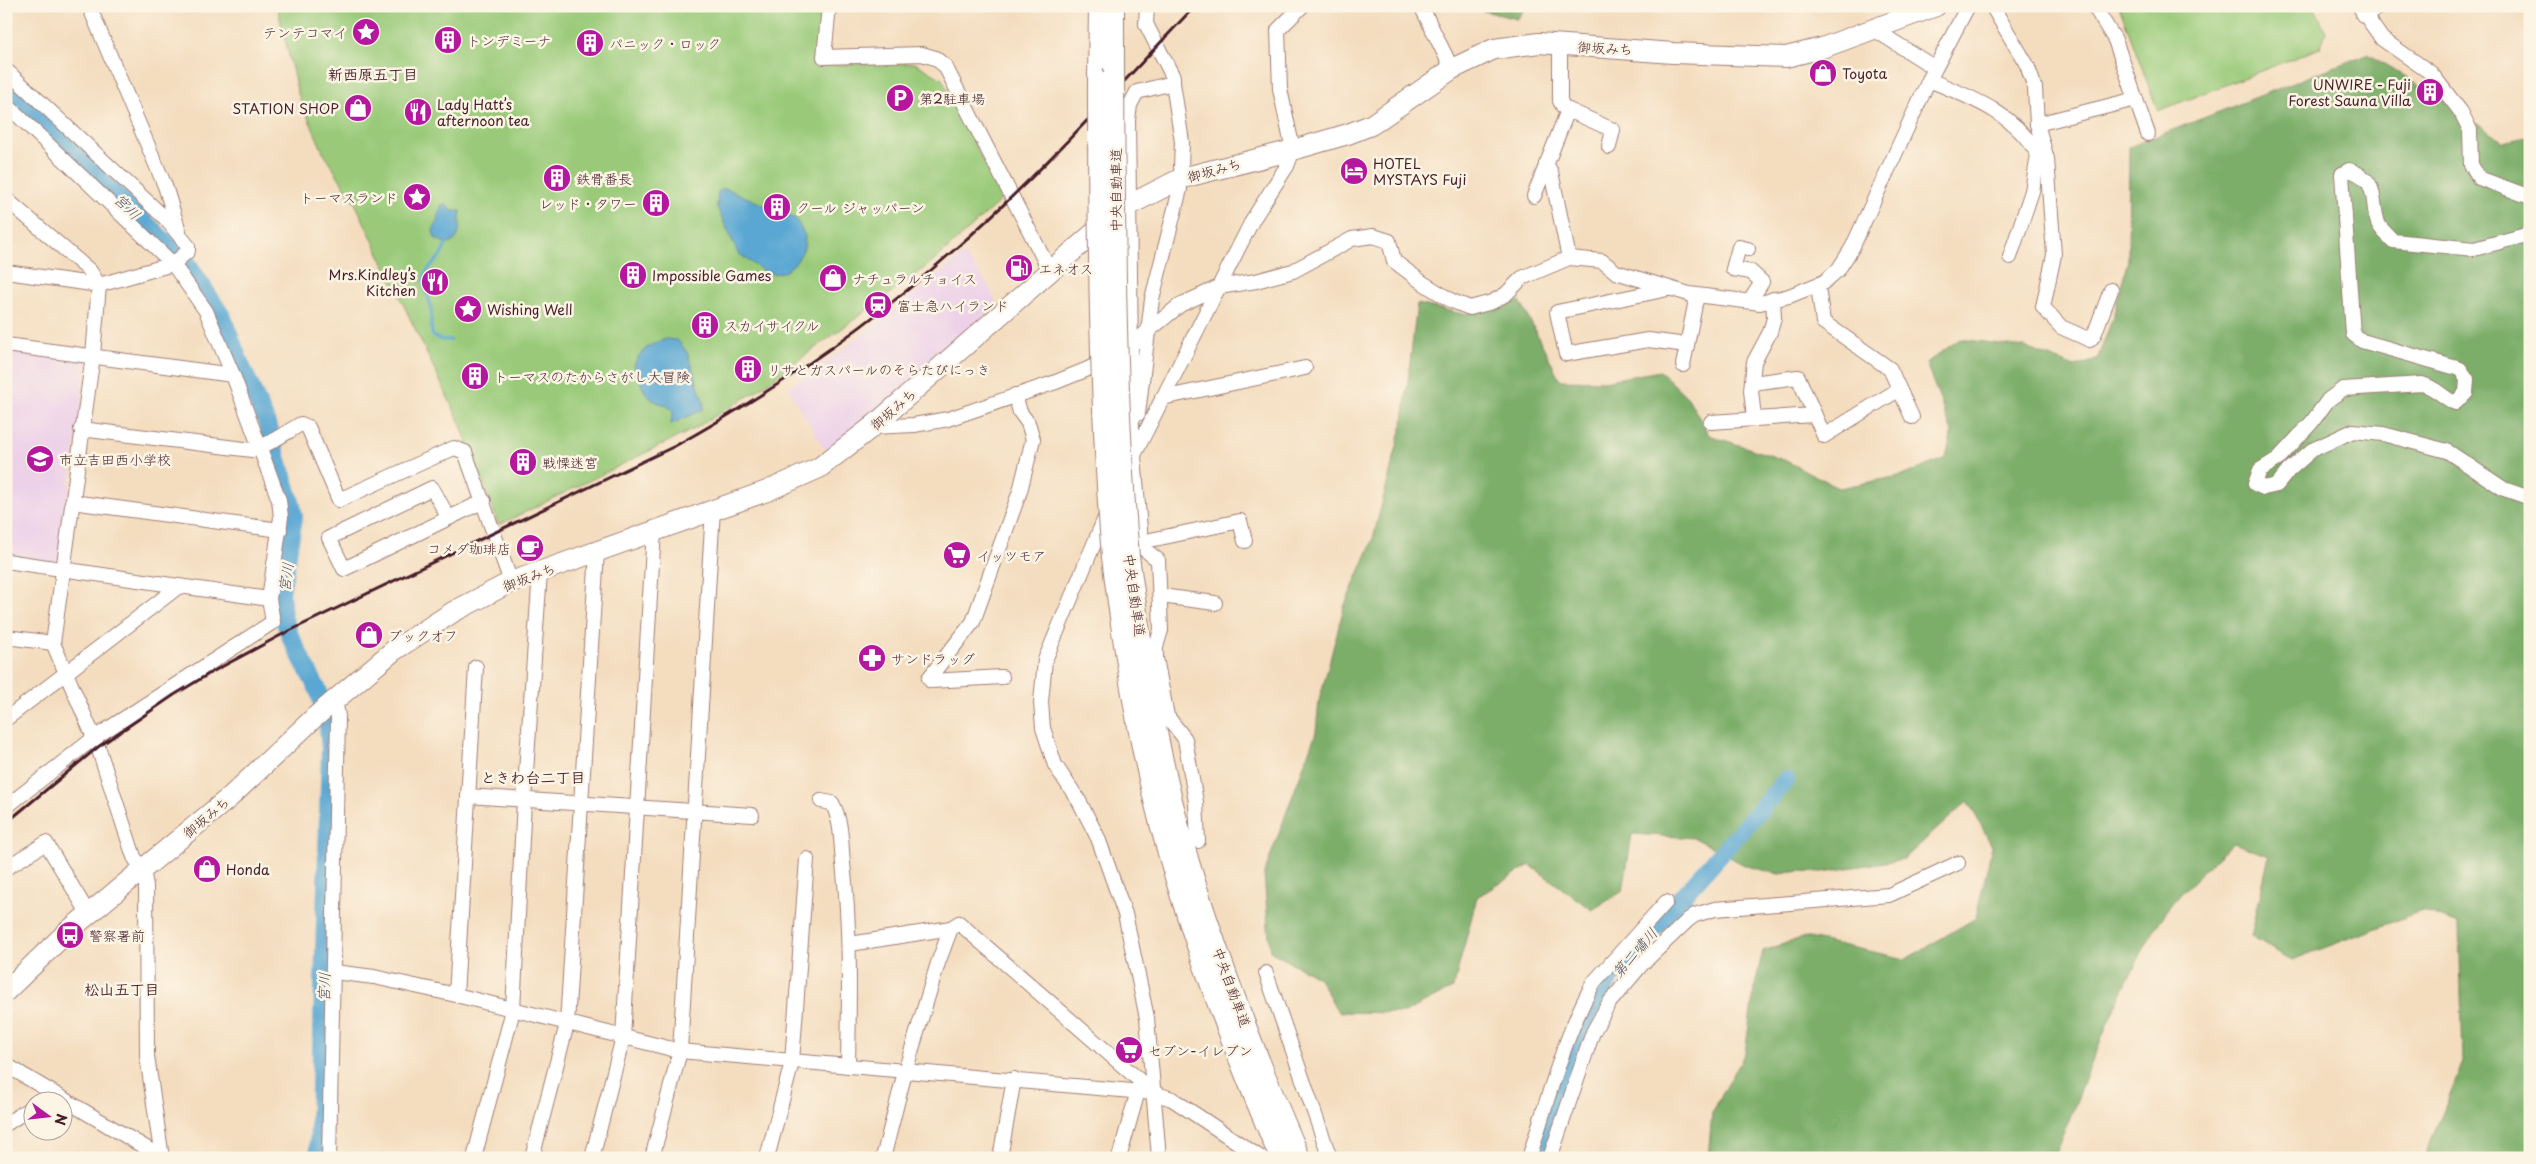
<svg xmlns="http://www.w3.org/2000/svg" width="2536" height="1164" viewBox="0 0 2536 1164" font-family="'Playpen Sans','Klee One',sans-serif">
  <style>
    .built { fill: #edd1e9 }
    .green { fill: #9aca79; stroke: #727452 }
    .forest { fill: #7bae69; stroke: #62664a }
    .water { fill: #5aa7d3; stroke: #52637f }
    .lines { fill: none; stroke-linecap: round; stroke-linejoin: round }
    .stream { stroke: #5aa7d3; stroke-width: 3 }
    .river { stroke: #5aa7d3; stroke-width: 18 }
    .minor-casing { stroke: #9f7e75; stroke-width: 16 }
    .highway-casing { stroke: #9f7e75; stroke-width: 22 }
    .minor { stroke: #fff; stroke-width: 14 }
    .highway { stroke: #fff; stroke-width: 20 }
    .rail { stroke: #4a1f2b; stroke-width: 3 }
    .highway-bridge-casing { stroke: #9f7e75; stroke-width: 22; stroke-linecap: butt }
    .highway-bridge { stroke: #fff; stroke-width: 20 }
    .labels { text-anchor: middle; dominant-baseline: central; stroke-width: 5; stroke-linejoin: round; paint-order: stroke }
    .poi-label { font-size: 14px; fill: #4a1f2b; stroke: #fcf5e5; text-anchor: start }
    .street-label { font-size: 14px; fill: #4a1f2b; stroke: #fcf5e5 }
    .neighbourhood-label { font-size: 15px; font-weight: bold; fill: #4a1f2b; stroke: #fcf5e5 }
    .water-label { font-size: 15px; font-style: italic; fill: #50556e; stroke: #fcf5e5 }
  </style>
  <rect width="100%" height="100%" fill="#fcf5e5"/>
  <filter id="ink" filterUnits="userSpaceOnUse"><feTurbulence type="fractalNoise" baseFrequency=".02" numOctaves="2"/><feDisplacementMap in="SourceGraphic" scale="10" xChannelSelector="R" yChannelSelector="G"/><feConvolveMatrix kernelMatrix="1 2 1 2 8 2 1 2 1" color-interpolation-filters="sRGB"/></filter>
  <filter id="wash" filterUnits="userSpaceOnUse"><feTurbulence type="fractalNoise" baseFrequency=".0096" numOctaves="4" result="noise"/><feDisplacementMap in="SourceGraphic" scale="20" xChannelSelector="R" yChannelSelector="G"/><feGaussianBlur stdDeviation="1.12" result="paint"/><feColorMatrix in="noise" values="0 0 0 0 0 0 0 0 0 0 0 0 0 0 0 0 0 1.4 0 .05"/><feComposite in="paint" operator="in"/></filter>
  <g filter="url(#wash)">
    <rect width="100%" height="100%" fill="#f4ddbf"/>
    <!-- built -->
    <g class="built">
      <path d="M964 254 988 285 997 305 847 436 826 451 788 388 828 361Z"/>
      <path d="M6 350 87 360 59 566 6 558Z"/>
    </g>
    <!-- green -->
    <g class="green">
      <path d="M277 6H822L817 65 915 63 942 79 1002 199 934 261 755 392 692 430 499 525 460 423 356 205 323 152 298 94Z"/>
      <path d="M2119 6H2314L2326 32 2320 48 2158 111Z"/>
    </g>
    <!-- forest -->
    <g class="forest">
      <path d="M1480 6H1527L1517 19 1480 10Z"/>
      <path d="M2367 54 2432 92 2503 142 2530 136V1158H2424L2463 1062 2459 924 2422 911 2292 960 2251 937 2269 856 2233 843C2207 868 2177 893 2158 924 2114 997 2086 1079 2054 1158H1708L1712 1113 1745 1053 1754 989 1763 951 1804 937 1906 959 1976 918 1992 846 1968 801 1904 859 1823 872 1801 871 1779 874 1746 866 1695 838 1632 834 1623 891 1592 910 1530 865 1477 897 1453 988 1404 1013 1338 1012 1319 978 1270 951 1264 874 1316 732 1319 701 1344 607 1372 542 1403 423 1417 304 1463 314 1520 301 1560 380 1604 381 1660 371 1688 398 1709 435 1784 460 1840 488 1904 475 1946 458 1952 432 1926 363 1960 339 2025 347 2074 367 2097 360 2112 320 2128 260 2129 147Z"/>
    </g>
    <!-- water -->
    <g class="water">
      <path d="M725 188 796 219 805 236 804 248 797 261 786 271 774 274 763 271 738 253 717 207 718 192Z"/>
      <path d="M442 205H446L452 211H461C458 224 464 237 449 244L436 239 433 232Z"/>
      <path d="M666 339 677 340 687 352 704 403 703 410 671 424 673 411C666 403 662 405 653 400 642 394 640 377 634 366 639 351 650 344 666 339Z"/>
    </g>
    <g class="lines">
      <!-- stream -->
      <path class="stream" d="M446 244C442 260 429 264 425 275 421 287 431 298 431 309 432 319 429 326 433 336L441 340H451"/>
      <!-- river -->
      <g class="river">
        <path d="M6 87 188 264 223 318 240 363 266 421 292 505 294 517 281 593 283 617 291 638 319 692 328 726 330 749 318 1158"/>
        <path d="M1538 1158 1588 1015 1611 977 1786 780"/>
      </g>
    </g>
  </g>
  <g filter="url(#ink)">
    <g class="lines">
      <defs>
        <g id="minor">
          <path d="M89 6 165 186 179 231"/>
          <path d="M829 6 824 57 922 54 935 58 945 66 1051 273"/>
          <path d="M1147 6 1146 24 1173 77V83L1137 92 1130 105 1128 120 1132 431 1141 542 1144 549 1158 560 1161 630 1156 647V658L1167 716 1185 739 1196 802 1198 841"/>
          <path d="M1421 6 1452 69"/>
          <path d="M1992 6 2027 65 2035 88 2037 124 2047 159 2054 255 2043 307 2061 327 2090 340 2094 335 2111 290"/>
          <path d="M2094 6 2115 40 2148 134"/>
          <path d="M2359 6 2382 39 2431 73 2461 112 2470 130 2471 165 2479 178 2530 197"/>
          <path d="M2363 15 2381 6"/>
          <path d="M1875 30 1935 68"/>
          <path d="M1560 45V101L1564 108 1613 130 1609 147"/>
          <path d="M6 70 166 219 188 246V251L173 264 99 285 6 272"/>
          <path d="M1929 80C1970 97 2015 113 2038 155L2032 191 2010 257"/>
          <path d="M1173 83 1182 142 1181 168"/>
          <path d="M6 104 173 264 206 311 233 375 279 500 281 517 269 599 273 622 94 738 6 807"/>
          <path d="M2037 124 2136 99"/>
          <path d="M1546 164 1551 172 1569 258"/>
          <path d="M1534 196 1568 110"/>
          <path d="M6 199 90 271 99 285 93 355 53 643 98 747 134 857 143 870 146 886 147 1056 162 1158"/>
          <path d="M2530 234 2474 249 2393 241C2389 236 2380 229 2378 223 2370 199 2380 180 2349 170L2342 174 2353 334 2362 341 2460 369 2467 379 2466 393 2455 403C2442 397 2437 388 2422 384L2343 389 2328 400 2312 422 2278 459 2260 470 2255 484 2264 488 2277 485 2289 470 2312 450 2353 431 2383 434 2447 451 2504 489 2530 498"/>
          <path d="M1748 249 1739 247 1733 269 1751 272 1762 282 1750 301"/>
          <path d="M1818 286 1823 322 1890 369 1912 417"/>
          <path d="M1668 289 1557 312 1566 354 1648 340 1687 345"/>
          <path d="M6 345 233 375"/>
          <path d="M1683 365 1697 295"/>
          <path d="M1752 383 1798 377 1824 436 1898 390"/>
          <path d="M1162 398 1305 368"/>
          <path d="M1138 414 1152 299 1180 189"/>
          <path d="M1754 418 1751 390 1754 362 1770 332 1774 318 1773 299"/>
          <path d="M1711 422 1814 415"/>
          <path d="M872 427 914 425 948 419 1056 382 1088 369 1131 345 1180 305 1219 287 1256 281 1293 271 1352 239 1373 236 1389 241 1394 261 1423 283 1452 301 1470 308 1492 302 1506 294 1522 278 1569 258 1602 261 1616 272 1689 294 1760 303 1789 296 1824 282 1838 270 1852 248 1929 80 1968 6"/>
          <path d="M81 429 252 450C260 450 290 430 301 424L308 427 339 500 454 448 465 452 511 582"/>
          <path d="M1125 473 1253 219 1287 166 1293 150 1280 89 1278 30 1302 6"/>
          <path d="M72 502 280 530"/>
          <path d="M1107 513 1045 660 1041 702 1043 728 1055 765 1079 801 1098 838 1125 914 1147 1018 1159 1158"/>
          <path d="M448 517 432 488 329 538 344 569 484 501"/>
          <path d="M1141 542 1240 521 1245 541"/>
          <path d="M6 561 269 599"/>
          <path d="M1161 596 1215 603"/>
          <path d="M6 637 53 643"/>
          <path d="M1002 677 931 681 929 678 973 622 1020 491 1033 439 1028 423 1020 412 1015 395"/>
          <path d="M6 719 178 587"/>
          <path d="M468 796 752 815"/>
          <path d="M821 801 832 803C842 821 841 843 843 863 851 931 849 998 848 1066"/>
          <path d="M6 868 46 843 88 913"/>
          <path d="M850 944 951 928"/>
          <path d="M334 972 374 977 456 995 680 1051 1154 1093 1172 1099 1261 1158"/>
          <path d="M1266 973 1330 1158"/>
          <path d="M456 995 476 667"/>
          <path d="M6 1065 163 1158"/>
          <path d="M6 1124 32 1107"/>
          <path d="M329 1158 338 717 335 699"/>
          <path d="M474 1158 513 1010 524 801 540 572"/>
          <path d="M532 1158 567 1024 597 552"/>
          <path d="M592 1158 623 1037 654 531"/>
          <path d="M652 1158 680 1051 713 509"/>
          <path d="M767 1158 792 1062 807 859"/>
          <path d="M883 1158 905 1072 938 963 951 928 959 923 1154 1093"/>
          <path d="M1000 1158 1014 1079"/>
          <path d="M1119 1158 1138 1091"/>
          <path d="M1529 1158C1548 1099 1564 1036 1594 982L1666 902"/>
          <path d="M1550 1158 1593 1032 1609 1003 1642 964 1688 920 1695 915 1715 909 1889 895 1958 863"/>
        </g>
        <g id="highway">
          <path d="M1114 68V6"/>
          <path d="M1098 81 1099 6"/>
          <path d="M1129 556C1142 651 1156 746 1182 838 1213 948 1255 1054 1300 1158"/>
          <path d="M1112 557C1120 621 1129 684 1142 747 1171 889 1223 1025 1280 1158"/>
          <path d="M6 991 67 932 230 797 315 717 393 651 453 612 511 582 767 491 819 468 872 427 1104 224 1129 205 1182 178 1293 150 1348 134 1371 125 1452 69 1494 49 1539 43 1673 53 1786 57 1822 48 1936 6"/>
        </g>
      </defs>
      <!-- minor casing -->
      <use href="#minor" class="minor-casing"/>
      <!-- highway casing -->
      <use href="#highway" class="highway-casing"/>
      <!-- minor -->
      <use href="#minor" class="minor"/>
      <!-- highway -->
      <use href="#highway" class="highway"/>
      <!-- rail -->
      <path class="rail" d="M6 823 98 747 174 695 212 672 281 635 675 446C774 391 868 327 953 251 1039 176 1116 89 1195 6"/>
      <defs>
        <g id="highway-bridge">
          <path d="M1114 68C1115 231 1115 393 1129 556"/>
          <path d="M1098 81C1098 240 1099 399 1112 557"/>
        </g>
      </defs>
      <!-- highway-bridge casing -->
      <use href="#highway-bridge" class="highway-bridge-casing"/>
      <!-- highway-bridge -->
      <use href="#highway-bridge" class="highway-bridge"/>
    </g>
  </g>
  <!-- icons -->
  <defs>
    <symbol id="sight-disc" viewBox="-11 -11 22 22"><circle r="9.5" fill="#b5179e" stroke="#fcf5e5"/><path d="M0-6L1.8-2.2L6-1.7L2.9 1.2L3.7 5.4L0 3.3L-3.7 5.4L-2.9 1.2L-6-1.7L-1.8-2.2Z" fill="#fff"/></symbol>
    <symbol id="building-disc" viewBox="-11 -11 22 22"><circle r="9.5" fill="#b5179e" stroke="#fcf5e5"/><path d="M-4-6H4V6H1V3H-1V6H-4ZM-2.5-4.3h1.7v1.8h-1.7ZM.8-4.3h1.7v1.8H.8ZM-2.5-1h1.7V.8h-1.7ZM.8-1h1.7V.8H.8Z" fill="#fff"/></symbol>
    <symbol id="shop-disc" viewBox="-11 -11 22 22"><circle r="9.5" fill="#b5179e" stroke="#fcf5e5"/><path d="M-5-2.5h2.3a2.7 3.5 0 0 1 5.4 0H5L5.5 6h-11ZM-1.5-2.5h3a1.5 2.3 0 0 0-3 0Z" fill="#fff"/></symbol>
    <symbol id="parking-disc" viewBox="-11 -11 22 22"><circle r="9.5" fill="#b5179e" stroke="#fcf5e5"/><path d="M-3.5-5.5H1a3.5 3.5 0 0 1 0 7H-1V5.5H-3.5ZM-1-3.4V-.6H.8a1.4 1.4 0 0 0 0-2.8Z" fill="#fff"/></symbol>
    <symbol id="restaurant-disc" viewBox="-11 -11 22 22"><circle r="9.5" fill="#b5179e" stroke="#fcf5e5"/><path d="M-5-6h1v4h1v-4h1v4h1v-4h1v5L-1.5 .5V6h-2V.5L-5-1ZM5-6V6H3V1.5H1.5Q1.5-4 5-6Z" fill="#fff"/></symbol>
    <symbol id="hotel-disc" viewBox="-11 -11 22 22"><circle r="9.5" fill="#b5179e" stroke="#fcf5e5"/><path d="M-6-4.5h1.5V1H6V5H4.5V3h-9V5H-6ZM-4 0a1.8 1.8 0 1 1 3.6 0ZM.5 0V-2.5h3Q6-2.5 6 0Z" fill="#fff"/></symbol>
    <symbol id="fuel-disc" viewBox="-11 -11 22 22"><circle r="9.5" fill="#b5179e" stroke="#fcf5e5"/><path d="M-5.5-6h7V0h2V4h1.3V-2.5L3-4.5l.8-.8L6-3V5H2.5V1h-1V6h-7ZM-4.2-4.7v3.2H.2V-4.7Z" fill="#fff"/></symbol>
    <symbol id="station-disc" viewBox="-11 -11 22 22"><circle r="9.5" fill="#b5179e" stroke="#fcf5e5"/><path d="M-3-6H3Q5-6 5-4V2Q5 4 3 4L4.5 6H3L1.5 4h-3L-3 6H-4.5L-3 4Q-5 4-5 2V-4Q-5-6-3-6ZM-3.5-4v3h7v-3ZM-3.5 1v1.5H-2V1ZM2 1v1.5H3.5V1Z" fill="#fff"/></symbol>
    <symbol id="school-disc" viewBox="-11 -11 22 22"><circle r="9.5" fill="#b5179e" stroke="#fcf5e5"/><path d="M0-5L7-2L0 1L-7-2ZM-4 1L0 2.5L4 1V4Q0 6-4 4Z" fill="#fff"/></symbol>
    <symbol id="cafe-disc" viewBox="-11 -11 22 22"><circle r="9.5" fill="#b5179e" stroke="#fcf5e5"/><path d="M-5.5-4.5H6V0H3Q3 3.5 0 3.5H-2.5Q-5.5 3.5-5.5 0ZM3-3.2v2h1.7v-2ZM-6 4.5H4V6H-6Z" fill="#fff"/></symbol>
    <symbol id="supermarket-disc" viewBox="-11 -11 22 22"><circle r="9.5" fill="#b5179e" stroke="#fcf5e5"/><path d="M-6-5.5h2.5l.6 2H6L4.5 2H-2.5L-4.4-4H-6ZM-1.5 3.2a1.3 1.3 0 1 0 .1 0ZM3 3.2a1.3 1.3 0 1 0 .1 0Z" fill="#fff"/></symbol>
    <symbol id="pharmacy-disc" viewBox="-11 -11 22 22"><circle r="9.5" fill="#b5179e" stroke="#fcf5e5"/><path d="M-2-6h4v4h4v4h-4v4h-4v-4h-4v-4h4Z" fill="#fff"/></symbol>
    <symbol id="bus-disc" viewBox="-11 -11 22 22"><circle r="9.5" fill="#b5179e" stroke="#fcf5e5"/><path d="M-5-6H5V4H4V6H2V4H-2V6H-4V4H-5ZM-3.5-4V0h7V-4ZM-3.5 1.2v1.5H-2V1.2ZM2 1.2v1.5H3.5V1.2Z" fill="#fff"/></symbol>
  </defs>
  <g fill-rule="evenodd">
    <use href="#sight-disc" x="350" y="16" width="32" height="32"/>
    <use href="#building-disc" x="432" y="24" width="32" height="32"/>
    <use href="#building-disc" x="574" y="27" width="32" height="32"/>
    <use href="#shop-disc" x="1807" y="57" width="32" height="32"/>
    <use href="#building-disc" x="2414" y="76" width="32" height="32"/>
    <use href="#parking-disc" x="884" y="82" width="32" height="32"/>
    <use href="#shop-disc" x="342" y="92" width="32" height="32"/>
    <use href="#restaurant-disc" x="402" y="96" width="32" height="32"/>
    <use href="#hotel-disc" x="1338" y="155" width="32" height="32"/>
    <use href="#building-disc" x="541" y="162" width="32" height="32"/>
    <use href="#sight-disc" x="401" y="181" width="32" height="32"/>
    <use href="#building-disc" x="640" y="187" width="32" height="32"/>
    <use href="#building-disc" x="761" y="191" width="32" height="32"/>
    <use href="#fuel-disc" x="1003" y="252" width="32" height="32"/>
    <use href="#building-disc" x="617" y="259" width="32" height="32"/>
    <use href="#shop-disc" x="817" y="262" width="32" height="32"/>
    <use href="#restaurant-disc" x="419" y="266" width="32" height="32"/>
    <use href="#station-disc" x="862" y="289" width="32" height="32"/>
    <use href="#sight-disc" x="452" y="293" width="32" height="32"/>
    <use href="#building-disc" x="689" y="309" width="32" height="32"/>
    <use href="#building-disc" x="732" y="353" width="32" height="32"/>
    <use href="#building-disc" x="459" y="360" width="32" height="32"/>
    <use href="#school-disc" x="24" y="443" width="32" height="32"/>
    <use href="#building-disc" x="507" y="446" width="32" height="32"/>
    <use href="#cafe-disc" x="514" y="532" width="32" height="32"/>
    <use href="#supermarket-disc" x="941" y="539" width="32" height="32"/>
    <use href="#shop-disc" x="353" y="619" width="32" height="32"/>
    <use href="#pharmacy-disc" x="856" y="642" width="32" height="32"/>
    <use href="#shop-disc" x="191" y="853" width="32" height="32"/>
    <use href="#bus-disc" x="54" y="919" width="32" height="32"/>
    <use href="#supermarket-disc" x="1113" y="1034" width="32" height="32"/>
  </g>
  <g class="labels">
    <!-- poi labels -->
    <g class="poi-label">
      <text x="347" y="32" text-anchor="end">テンテコマイ</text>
      <text x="467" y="40">トンデミーナ</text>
      <text x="609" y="43">パニック・ロック</text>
      <text x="1842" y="73">Toyota</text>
      <text x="2411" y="84" text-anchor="end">UNWIRE - Fuji<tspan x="2411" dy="16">Forest Sauna Villa</tspan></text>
      <text x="919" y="98">第2駐車場</text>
      <text x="437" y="104">Lady Hatt’s<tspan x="437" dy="16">afternoon tea</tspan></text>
      <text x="339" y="108" text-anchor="end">STATION SHOP</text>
      <text x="1373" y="163">HOTEL<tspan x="1373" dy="16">MYSTAYS Fuji</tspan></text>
      <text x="576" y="178">鉄骨番長</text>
      <text x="398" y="197" text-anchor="end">トーマスランド</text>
      <text x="637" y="203" text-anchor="end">レッド・タワー</text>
      <text x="796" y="207">クール ジャッパーン</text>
      <text x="1038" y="268">エネオス</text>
      <text x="416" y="274" text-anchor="end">Mrs.Kindley’s<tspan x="416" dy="16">Kitchen</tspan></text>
      <text x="652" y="275">Impossible Games</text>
      <text x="852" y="278">ナチュラルチョイス</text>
      <text x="897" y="305">富士急ハイランド</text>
      <text x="487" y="309">Wishing Well</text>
      <text x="724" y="325">スカイサイクル</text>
      <text x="767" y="369">リサとガスパールのそらたびにっき</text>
      <text x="494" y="376">トーマスのたからさがし大冒険</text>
      <text x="59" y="459">市立吉田西小学校</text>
      <text x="542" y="462">戦慄迷宮</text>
      <text x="511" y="548" text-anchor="end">コメダ珈琲店</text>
      <text x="976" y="555">イッツモア</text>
      <text x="388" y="635">ブックオフ</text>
      <text x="891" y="658">サンドラッグ</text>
      <text x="226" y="869">Honda</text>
      <text x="89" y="935">警察署前</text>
      <text x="1148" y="1050">セブン-イレブン</text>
    </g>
    <!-- street labels -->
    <g class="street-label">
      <text transform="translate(1605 48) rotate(3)">御坂みち</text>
      <text transform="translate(1214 170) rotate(-15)">御坂みち</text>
      <text transform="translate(1115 190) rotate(-90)">中央自動車道</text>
      <text transform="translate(893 409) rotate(-41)">御坂みち</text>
      <text transform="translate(529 577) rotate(-21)">御坂みち</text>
      <text transform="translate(1135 595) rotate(82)">中央自動車道</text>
      <text transform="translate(206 817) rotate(-40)">御坂みち</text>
      <text transform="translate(1232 987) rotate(70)">中央自動車道</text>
    </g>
    <!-- neighbourhood labels -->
    <g class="neighbourhood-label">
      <text x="373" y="73">新西原五丁目</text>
      <text x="533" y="776">ときわ台二丁目</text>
      <text x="122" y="988">松山五丁目</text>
    </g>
    <!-- water labels -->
    <g class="water-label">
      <text transform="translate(128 206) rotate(44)">宮川</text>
      <text transform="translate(285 577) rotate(-82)">宮川</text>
      <text transform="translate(1634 952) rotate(-49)">第二嘯川</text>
      <text transform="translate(323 987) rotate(-88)">宮川</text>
    </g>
  </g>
  <!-- margin -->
  <rect width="2536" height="1164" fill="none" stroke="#fcf5e5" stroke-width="25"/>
  <!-- north arrow -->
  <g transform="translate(48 1116) rotate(105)"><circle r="24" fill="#fcf5e5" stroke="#b59f9b"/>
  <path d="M0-4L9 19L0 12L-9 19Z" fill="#b5179e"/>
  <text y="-8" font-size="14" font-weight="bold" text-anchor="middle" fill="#4a1f2b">N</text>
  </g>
</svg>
